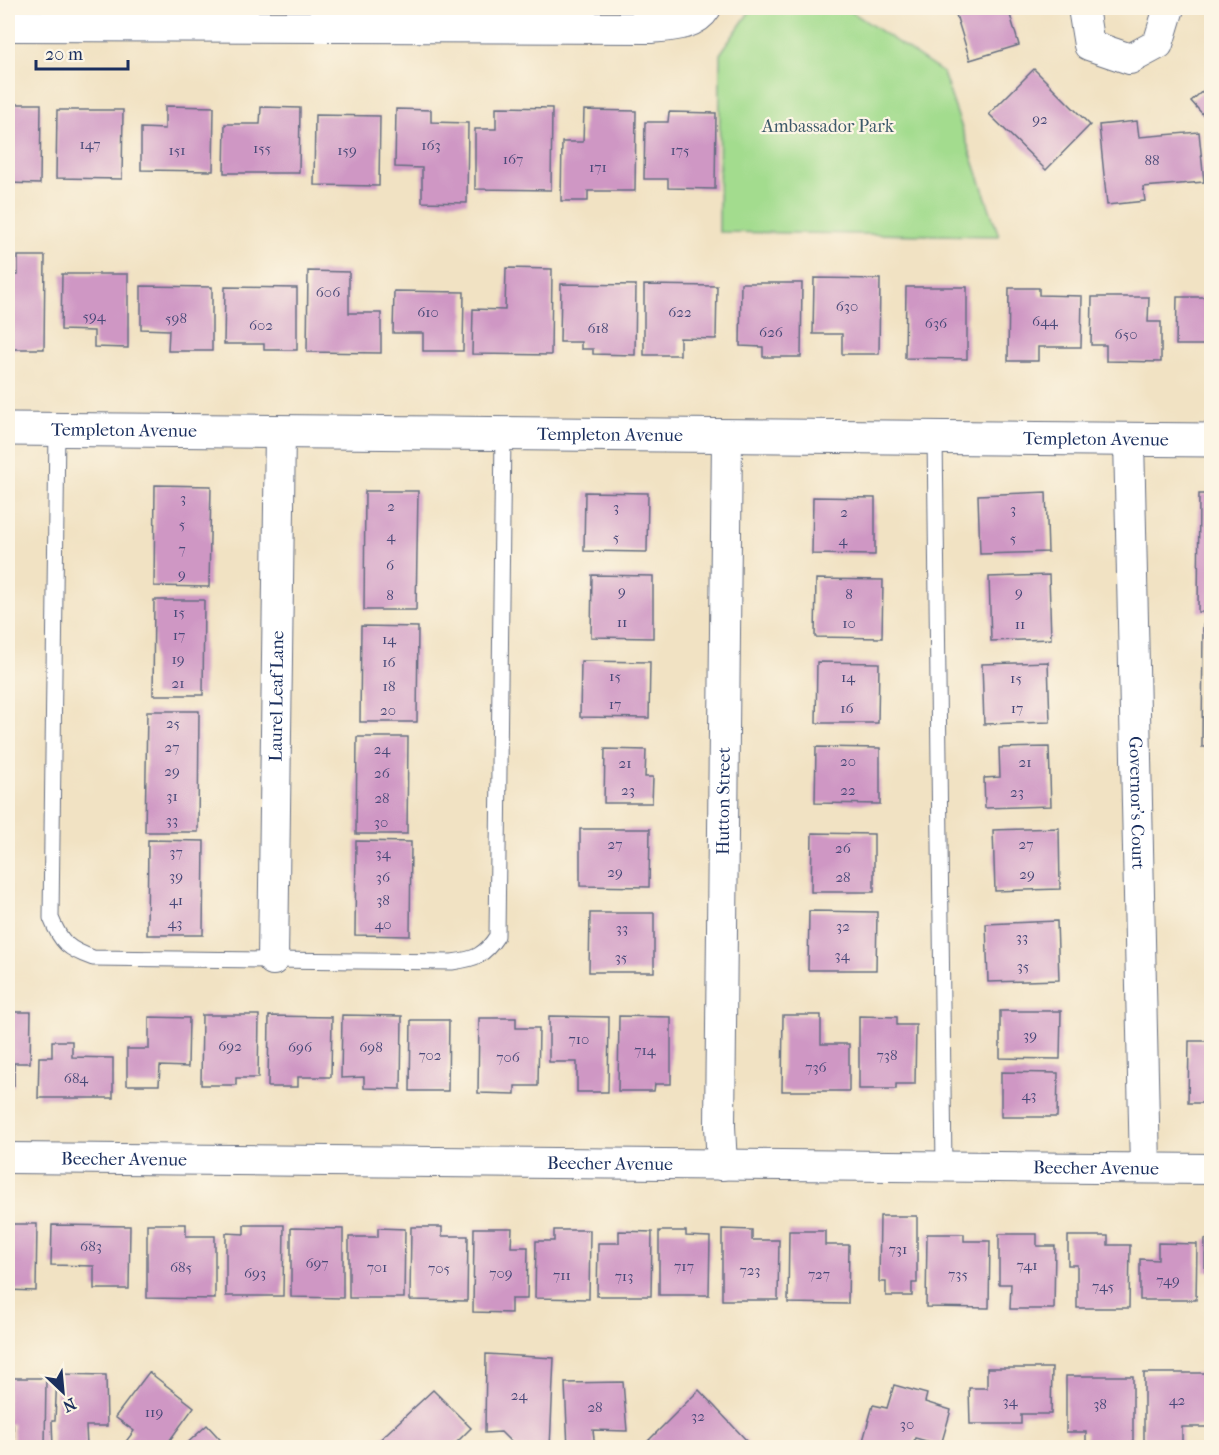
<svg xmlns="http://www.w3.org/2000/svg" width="1219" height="1455" viewBox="0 0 1219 1455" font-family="'IM FELL French Canon',serif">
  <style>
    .green { fill: #a3dc8e; stroke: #5f8676; stroke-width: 1.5 }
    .building { fill: #cf97c4 }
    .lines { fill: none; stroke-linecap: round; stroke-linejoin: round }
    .service-casing { stroke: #666e81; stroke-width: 17 }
    .minor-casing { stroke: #666e81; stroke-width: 32 }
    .tertiary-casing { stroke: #666e81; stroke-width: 35 }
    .service { stroke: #fff; stroke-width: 15 }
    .minor { stroke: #fff; stroke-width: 30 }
    .tertiary { stroke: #fff; stroke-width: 33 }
    .labels { text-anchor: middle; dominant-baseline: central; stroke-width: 4.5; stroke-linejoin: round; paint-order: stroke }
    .number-label { font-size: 15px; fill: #484978 }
    .park-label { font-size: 18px; fill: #3d5a6a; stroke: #fcf5e5 }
    .street-label { font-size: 18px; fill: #1b2f5e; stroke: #fcf5e5 }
  </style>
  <rect width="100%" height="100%" fill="#fcf5e5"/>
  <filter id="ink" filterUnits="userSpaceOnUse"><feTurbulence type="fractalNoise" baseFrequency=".0167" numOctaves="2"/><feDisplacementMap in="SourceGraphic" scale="12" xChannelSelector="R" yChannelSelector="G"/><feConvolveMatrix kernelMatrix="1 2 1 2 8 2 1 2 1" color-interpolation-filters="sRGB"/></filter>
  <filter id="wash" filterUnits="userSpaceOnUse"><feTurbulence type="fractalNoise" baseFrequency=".008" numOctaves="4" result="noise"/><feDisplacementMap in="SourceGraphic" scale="24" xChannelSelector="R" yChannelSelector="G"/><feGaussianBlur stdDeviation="1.35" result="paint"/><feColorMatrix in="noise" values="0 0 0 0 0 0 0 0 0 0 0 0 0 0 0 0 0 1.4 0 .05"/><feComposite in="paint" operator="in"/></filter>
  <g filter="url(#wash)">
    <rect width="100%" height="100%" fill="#f1e2c3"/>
    <!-- green -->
    <path class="green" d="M752 8H846L943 73 999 236 719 232 720 54Z"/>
    <g id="blocks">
      <!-- building -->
      <g class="building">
        <path d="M954 8H1008L1019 45 970 60Z"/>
        <path d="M1034 69 1090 125 1046 170 989 114Z"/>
        <path d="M1212 83V125L1191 101Z"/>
        <path d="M8 104H41L40 184 8 183Z"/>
        <path d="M165 106 214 107 213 171 141 170V128L165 129Z"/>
        <path d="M261 107 300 108 299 173H224L225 124H260Z"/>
        <path d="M496 107 552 108 551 190 475 189V129H496Z"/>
        <path d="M396 109 431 110V122L468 123 467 203 422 202V168L395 167Z"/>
        <path d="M57 110H123L122 179 56 178Z"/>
        <path d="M584 110 636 111 635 191H588V201H561L562 142H583Z"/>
        <path d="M669 112 716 113 715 189 668 188V179H644L645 122H668Z"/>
        <path d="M315 115 380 116 379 186 314 185Z"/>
        <path d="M1137 121 1139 137 1199 132 1204 182 1143 187 1145 201 1107 205 1099 125Z"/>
        <path d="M18 256H45L44 349H8V275H18Z"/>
        <path d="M506 268 552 269 551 355 472 354 473 309 505 310Z"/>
        <path d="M308 271 349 272V313H381V353L307 352Z"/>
        <path d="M62 274H128V348L94 347V331L61 330Z"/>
        <path d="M814 278 880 279 879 354H842V334H813Z"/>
        <path d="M741 283H802L801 357H763V347L740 346Z"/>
        <path d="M561 284 636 285 635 355 593 354V349H581V342H560Z"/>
        <path d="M644 285 717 286 716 339 680 338V355H644Z"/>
        <path d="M141 286 212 287V351H168L169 330 141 329Z"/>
        <path d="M225 287 297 288V350H264V344H224Z"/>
        <path d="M906 287H967V359L905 358Z"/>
        <path d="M1009 288H1039V295L1082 296 1081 347H1038V361H1008Z"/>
        <path d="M394 291 464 292 463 351H423V333H393Z"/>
        <path d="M1092 297H1149L1148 322H1161V362L1106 361V345H1091Z"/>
        <path d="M1177 297H1212V345H1176Z"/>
        <path d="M155 485 211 486 209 587 154 586Z"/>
        <path d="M365 491H418L416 610H364Z"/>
        <path d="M585 492 648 493 647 552 584 551Z"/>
        <path d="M1046 492 1048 552 980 554 978 495Z"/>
        <path d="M1199 494H1212V612H1198Z"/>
        <path d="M813 497 875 498V555L812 554Z"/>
        <path d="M592 575 653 576V638L591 637Z"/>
        <path d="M1049 575 1051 639 991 641 989 577Z"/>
        <path d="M816 579 883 580 882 638 815 637Z"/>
        <path d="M154 600H204L203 695H153Z"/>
        <path d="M1203 624H1212V747H1202Z"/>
        <path d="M361 626 418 627 417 722H360Z"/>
        <path d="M581 661 650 662 649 718 580 717Z"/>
        <path d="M817 662 879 663 878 723H816Z"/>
        <path d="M1048 662 1050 722 984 724 982 664Z"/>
        <path d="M147 711H199L198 832H145Z"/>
        <path d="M357 737H408L407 834H356Z"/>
        <path d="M816 747 880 748V804L815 803Z"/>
        <path d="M1049 747 1051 806 985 808 984 778 1000 777 999 748Z"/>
        <path d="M605 749 646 750 645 777H653L652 803H604Z"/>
        <path d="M1059 828 1060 889 995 891 993 830Z"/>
        <path d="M580 829H650L649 887 580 886Z"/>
        <path d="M812 833 874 834V892H811Z"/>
        <path d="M148 840 204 841 203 935H147Z"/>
        <path d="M356 841 411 842 410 936 355 935Z"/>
        <path d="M809 911 877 912 876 970H808Z"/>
        <path d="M590 913H654V972H589Z"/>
        <path d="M1057 921 1059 980 988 982 986 924Z"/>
        <rect x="1209" y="936" width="3" height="58"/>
        <path d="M1000 1011H1061L1060 1059 1000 1058Z"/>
        <path d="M8 1012H31L30 1063H14V1086H8Z"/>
        <path d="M202 1015H259L258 1078H236V1085H201Z"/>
        <path d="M342 1015 402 1016 401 1089 364 1088V1077L341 1078Z"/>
        <path d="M783 1015H821V1044H849V1091H782Z"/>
        <path d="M269 1016 332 1017 331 1077H298V1087H268Z"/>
        <path d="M549 1016 609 1017 608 1092H577V1062H549Z"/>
        <path d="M619 1016 671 1017V1084H655L654 1091H618Z"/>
        <path d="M859 1016 897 1017V1025H916L915 1084H896V1089H859Z"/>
        <path d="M149 1017 189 1018 188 1067 160 1066 159 1085H127V1049H149Z"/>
        <path d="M479 1018H516V1028H539L538 1086H515V1094L478 1093Z"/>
        <path d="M411 1020H449L448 1091H410Z"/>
        <path d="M52 1041H72V1057L113 1058V1098H38L39 1057H52Z"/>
        <path d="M1189 1041H1212V1103H1188Z"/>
        <path d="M1001 1072 1058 1073 1057 1117H1001Z"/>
        <path d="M880 1216H917V1283H912V1296H886V1282H879Z"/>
        <path d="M8 1224H37L36 1291 8 1290Z"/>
        <path d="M147 1224H186V1236H215V1299L147 1298Z"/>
        <path d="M52 1225 130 1226 129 1289H94V1266L51 1265Z"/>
        <path d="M244 1225H284L283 1296H226V1233L244 1234Z"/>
        <path d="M411 1227H442V1236H468L467 1301 410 1300Z"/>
        <path d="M291 1228 343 1229V1298L291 1297Z"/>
        <path d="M378 1228 405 1229 404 1298H349V1237H378Z"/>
        <path d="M474 1228H512L511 1247H528L527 1299H511V1313L473 1312Z"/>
        <path d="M722 1229 752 1230V1240H779L778 1300H722Z"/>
        <path d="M554 1230H590L589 1299 535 1298 536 1241H554Z"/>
        <path d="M619 1231 652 1232 651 1296H597L598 1243H619Z"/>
        <path d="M659 1231H686V1236L710 1237 709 1295H659Z"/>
        <path d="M789 1231H825V1245H849L848 1304 788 1303Z"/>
        <path d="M927 1234H964V1241H990L989 1308 926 1307Z"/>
        <path d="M999 1234H1037V1246H1055L1054 1309H1010L1011 1284H999Z"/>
        <path d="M1068 1236H1108V1245H1130L1129 1308H1077V1265H1068Z"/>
        <rect x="1205" y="1239" width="7" height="33"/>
        <path d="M1158 1243 1197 1244 1196 1300H1140V1259L1158 1260Z"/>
        <path d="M486 1354 554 1358 550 1448H517L501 1432 485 1433Z"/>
        <path d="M987 1368H1052L1051 1414H1021V1424H970L969 1388H987Z"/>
        <path d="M149 1372 194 1407 164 1448H121L134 1431 115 1417Z"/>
        <path d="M1144 1373H1211V1427H1182V1448H1144Z"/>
        <path d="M57 1374 106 1375 107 1426H86L87 1445 84 1444V1448H53L52 1421H55Z"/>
        <path d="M1066 1376H1133V1448H1086V1432H1066Z"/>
        <path d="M8 1378H46L45 1448H14L13 1424H8Z"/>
        <path d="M623 1382 627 1431 593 1430 595 1448H568L565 1383Z"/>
        <path d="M894 1385 927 1394 925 1402 951 1410 941 1445 915 1438 912 1448H861L873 1405 887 1408Z"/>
        <path d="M433 1390 471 1428 451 1448H371Z"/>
        <path d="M699 1390 748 1442 742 1448H641Z"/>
        <path d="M207 1425 228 1448H182Z"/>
      </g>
    </g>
  </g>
  <g filter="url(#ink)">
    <use href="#blocks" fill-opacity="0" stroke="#666e81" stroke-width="1.5"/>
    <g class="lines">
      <defs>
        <g id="service">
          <path d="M57 429 51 918C61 943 68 949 93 958L452 962C475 959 484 956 497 936L503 433"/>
          <path d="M935 437 944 1167"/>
        </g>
        <g id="minor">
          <path d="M1083 8 1089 45 1130 59 1158 44 1169 8"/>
          <path d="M8 26 651 28C670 26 695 26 706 8"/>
          <path id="s1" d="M1129 439 1145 1168"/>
          <path id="s2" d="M273 960 280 431"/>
          <path id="s3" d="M8 1158 1212 1169"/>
          <path id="s4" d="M722 1165 720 1126 727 436"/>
        </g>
        <g id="tertiary">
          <path id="s5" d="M8 429 1212 440"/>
        </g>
      </defs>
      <!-- service casing -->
      <use href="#service" class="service-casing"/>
      <!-- minor casing -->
      <use href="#minor" class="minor-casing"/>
      <!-- tertiary casing -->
      <use href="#tertiary" class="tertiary-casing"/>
      <!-- service -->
      <use href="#service" class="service"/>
      <!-- minor -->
      <use href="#minor" class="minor"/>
      <!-- tertiary -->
      <use href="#tertiary" class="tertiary"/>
    </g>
  </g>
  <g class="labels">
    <!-- number labels -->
    <g class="number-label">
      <text x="1040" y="119">92</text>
      <text x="90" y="144">147</text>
      <text x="431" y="145">163</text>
      <text x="262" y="148">155</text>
      <text x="177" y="150">151</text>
      <text x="347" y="150">159</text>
      <text x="680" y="150">175</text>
      <text x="513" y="159">167</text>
      <text x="1152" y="160">88</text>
      <text x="598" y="167">171</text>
      <text x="328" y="292">606</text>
      <text x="847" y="306">630</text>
      <text x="428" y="312">610</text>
      <text x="680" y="312">622</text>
      <text x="94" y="316">594</text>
      <text x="176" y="318">598</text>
      <text x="1045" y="321">644</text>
      <text x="936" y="323">636</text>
      <text x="261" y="325">602</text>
      <text x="598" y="328">618</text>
      <text x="771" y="332">626</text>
      <text x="1126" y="334">650</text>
      <text x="183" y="498">3</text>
      <text x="391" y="506">2</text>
      <text x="616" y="507">3</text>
      <text x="1013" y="509">3</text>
      <text x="844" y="512">2</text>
      <text x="182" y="524">5</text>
      <text x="391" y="536">4</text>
      <text x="616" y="537">5</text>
      <text x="1013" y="538">5</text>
      <text x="843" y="540">4</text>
      <text x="182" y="549">7</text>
      <text x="390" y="565">6</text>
      <text x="182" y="574">9</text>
      <text x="622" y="591">9</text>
      <text x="1019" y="592">9</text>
      <text x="849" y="594">8</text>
      <text x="390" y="595">8</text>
      <text x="179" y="612">15</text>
      <text x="622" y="622">11</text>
      <text x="849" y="623">10</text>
      <text x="1020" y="624">11</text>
      <text x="179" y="635">17</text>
      <text x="389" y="639">14</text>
      <text x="178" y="659">19</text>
      <text x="389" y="662">16</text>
      <text x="615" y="676">15</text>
      <text x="848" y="677">14</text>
      <text x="1016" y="678">15</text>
      <text x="178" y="683">21</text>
      <text x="389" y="686">18</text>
      <text x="615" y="704">17</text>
      <text x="847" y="708">16</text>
      <text x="1017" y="708">17</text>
      <text x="388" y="710">20</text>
      <text x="173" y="723">25</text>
      <text x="172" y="747">27</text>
      <text x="382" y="749">24</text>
      <text x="848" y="761">20</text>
      <text x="1025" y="762">21</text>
      <text x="625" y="763">21</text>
      <text x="172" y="771">29</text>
      <text x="382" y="773">26</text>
      <text x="628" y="790">23</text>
      <text x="848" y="790">22</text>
      <text x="1017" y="792">23</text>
      <text x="172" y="796">31</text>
      <text x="382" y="798">28</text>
      <text x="172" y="820">33</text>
      <text x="381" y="822">30</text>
      <text x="615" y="844">27</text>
      <text x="1026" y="844">27</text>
      <text x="843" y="848">26</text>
      <text x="176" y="852">37</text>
      <text x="383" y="853">34</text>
      <text x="615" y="872">29</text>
      <text x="1027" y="874">29</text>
      <text x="176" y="876">39</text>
      <text x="383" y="877">36</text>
      <text x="843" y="877">28</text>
      <text x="176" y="900">41</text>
      <text x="383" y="900">38</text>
      <text x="175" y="923">43</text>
      <text x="383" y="924">40</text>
      <text x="843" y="926">32</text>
      <text x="622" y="928">33</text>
      <text x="1022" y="937">33</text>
      <text x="842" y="955">34</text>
      <text x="621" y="957">35</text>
      <text x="1023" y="966">35</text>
      <text x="1030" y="1035">39</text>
      <text x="579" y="1039">710</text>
      <text x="230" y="1046">692</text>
      <text x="300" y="1047">696</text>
      <text x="371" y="1047">698</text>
      <text x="645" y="1050">714</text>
      <text x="430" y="1055">702</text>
      <text x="887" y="1055">738</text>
      <text x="508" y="1057">706</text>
      <text x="816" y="1067">736</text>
      <text x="76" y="1078">684</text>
      <text x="1029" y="1095">43</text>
      <text x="91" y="1246">683</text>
      <text x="898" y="1249">731</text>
      <text x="317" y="1263">697</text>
      <text x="1027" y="1265">741</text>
      <text x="684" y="1266">717</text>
      <text x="181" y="1267">685</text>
      <text x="377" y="1267">701</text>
      <text x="439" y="1268">705</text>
      <text x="750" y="1270">723</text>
      <text x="255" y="1273">693</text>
      <text x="501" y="1273">709</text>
      <text x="819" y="1274">727</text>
      <text x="958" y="1274">735</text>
      <text x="562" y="1275">711</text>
      <text x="624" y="1276">713</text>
      <text x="1168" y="1280">749</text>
      <text x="1103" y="1286">745</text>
      <text x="519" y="1395">24</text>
      <text x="1177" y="1400">42</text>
      <text x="1010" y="1401">34</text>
      <text x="1100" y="1404">38</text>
      <text x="595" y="1407">28</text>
      <text x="154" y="1412">119</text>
      <text x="698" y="1416">32</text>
      <text x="907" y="1424">30</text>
    </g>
    <!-- park labels -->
    <g class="park-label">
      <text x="828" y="126">Ambassador Park</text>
    </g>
    <!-- street labels -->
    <g class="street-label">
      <text stroke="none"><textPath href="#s5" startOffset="116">Templeton Avenue</textPath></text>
      <text stroke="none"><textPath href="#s5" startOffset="602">Templeton Avenue</textPath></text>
      <text stroke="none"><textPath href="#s5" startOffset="1088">Templeton Avenue</textPath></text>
      <text stroke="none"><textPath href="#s2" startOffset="264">Laurel Leaf Lane</textPath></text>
      <text stroke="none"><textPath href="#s4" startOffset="364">Hutton Street</textPath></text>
      <text stroke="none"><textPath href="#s1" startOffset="364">Governor's Court</textPath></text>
      <text stroke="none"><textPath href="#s3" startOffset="116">Beecher Avenue</textPath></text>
      <text stroke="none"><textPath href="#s3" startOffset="602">Beecher Avenue</textPath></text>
      <text stroke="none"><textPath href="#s3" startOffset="1088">Beecher Avenue</textPath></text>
    </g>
  </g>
  <!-- margin -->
  <rect width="1219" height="1455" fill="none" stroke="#fcf5e5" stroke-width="30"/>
  <!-- north arrow -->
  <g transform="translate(63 1392) rotate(154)" stroke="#fcf5e5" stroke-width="4.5" paint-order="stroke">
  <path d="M0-4.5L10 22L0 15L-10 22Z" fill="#1b2f5e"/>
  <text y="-9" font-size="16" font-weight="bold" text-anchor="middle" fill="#1b2f5e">N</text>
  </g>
  <!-- scale -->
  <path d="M36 60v9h92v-9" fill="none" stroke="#1b2f5e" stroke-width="3"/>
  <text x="45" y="60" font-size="18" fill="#1b2f5e" stroke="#fcf5e5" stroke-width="4.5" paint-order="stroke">20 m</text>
</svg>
